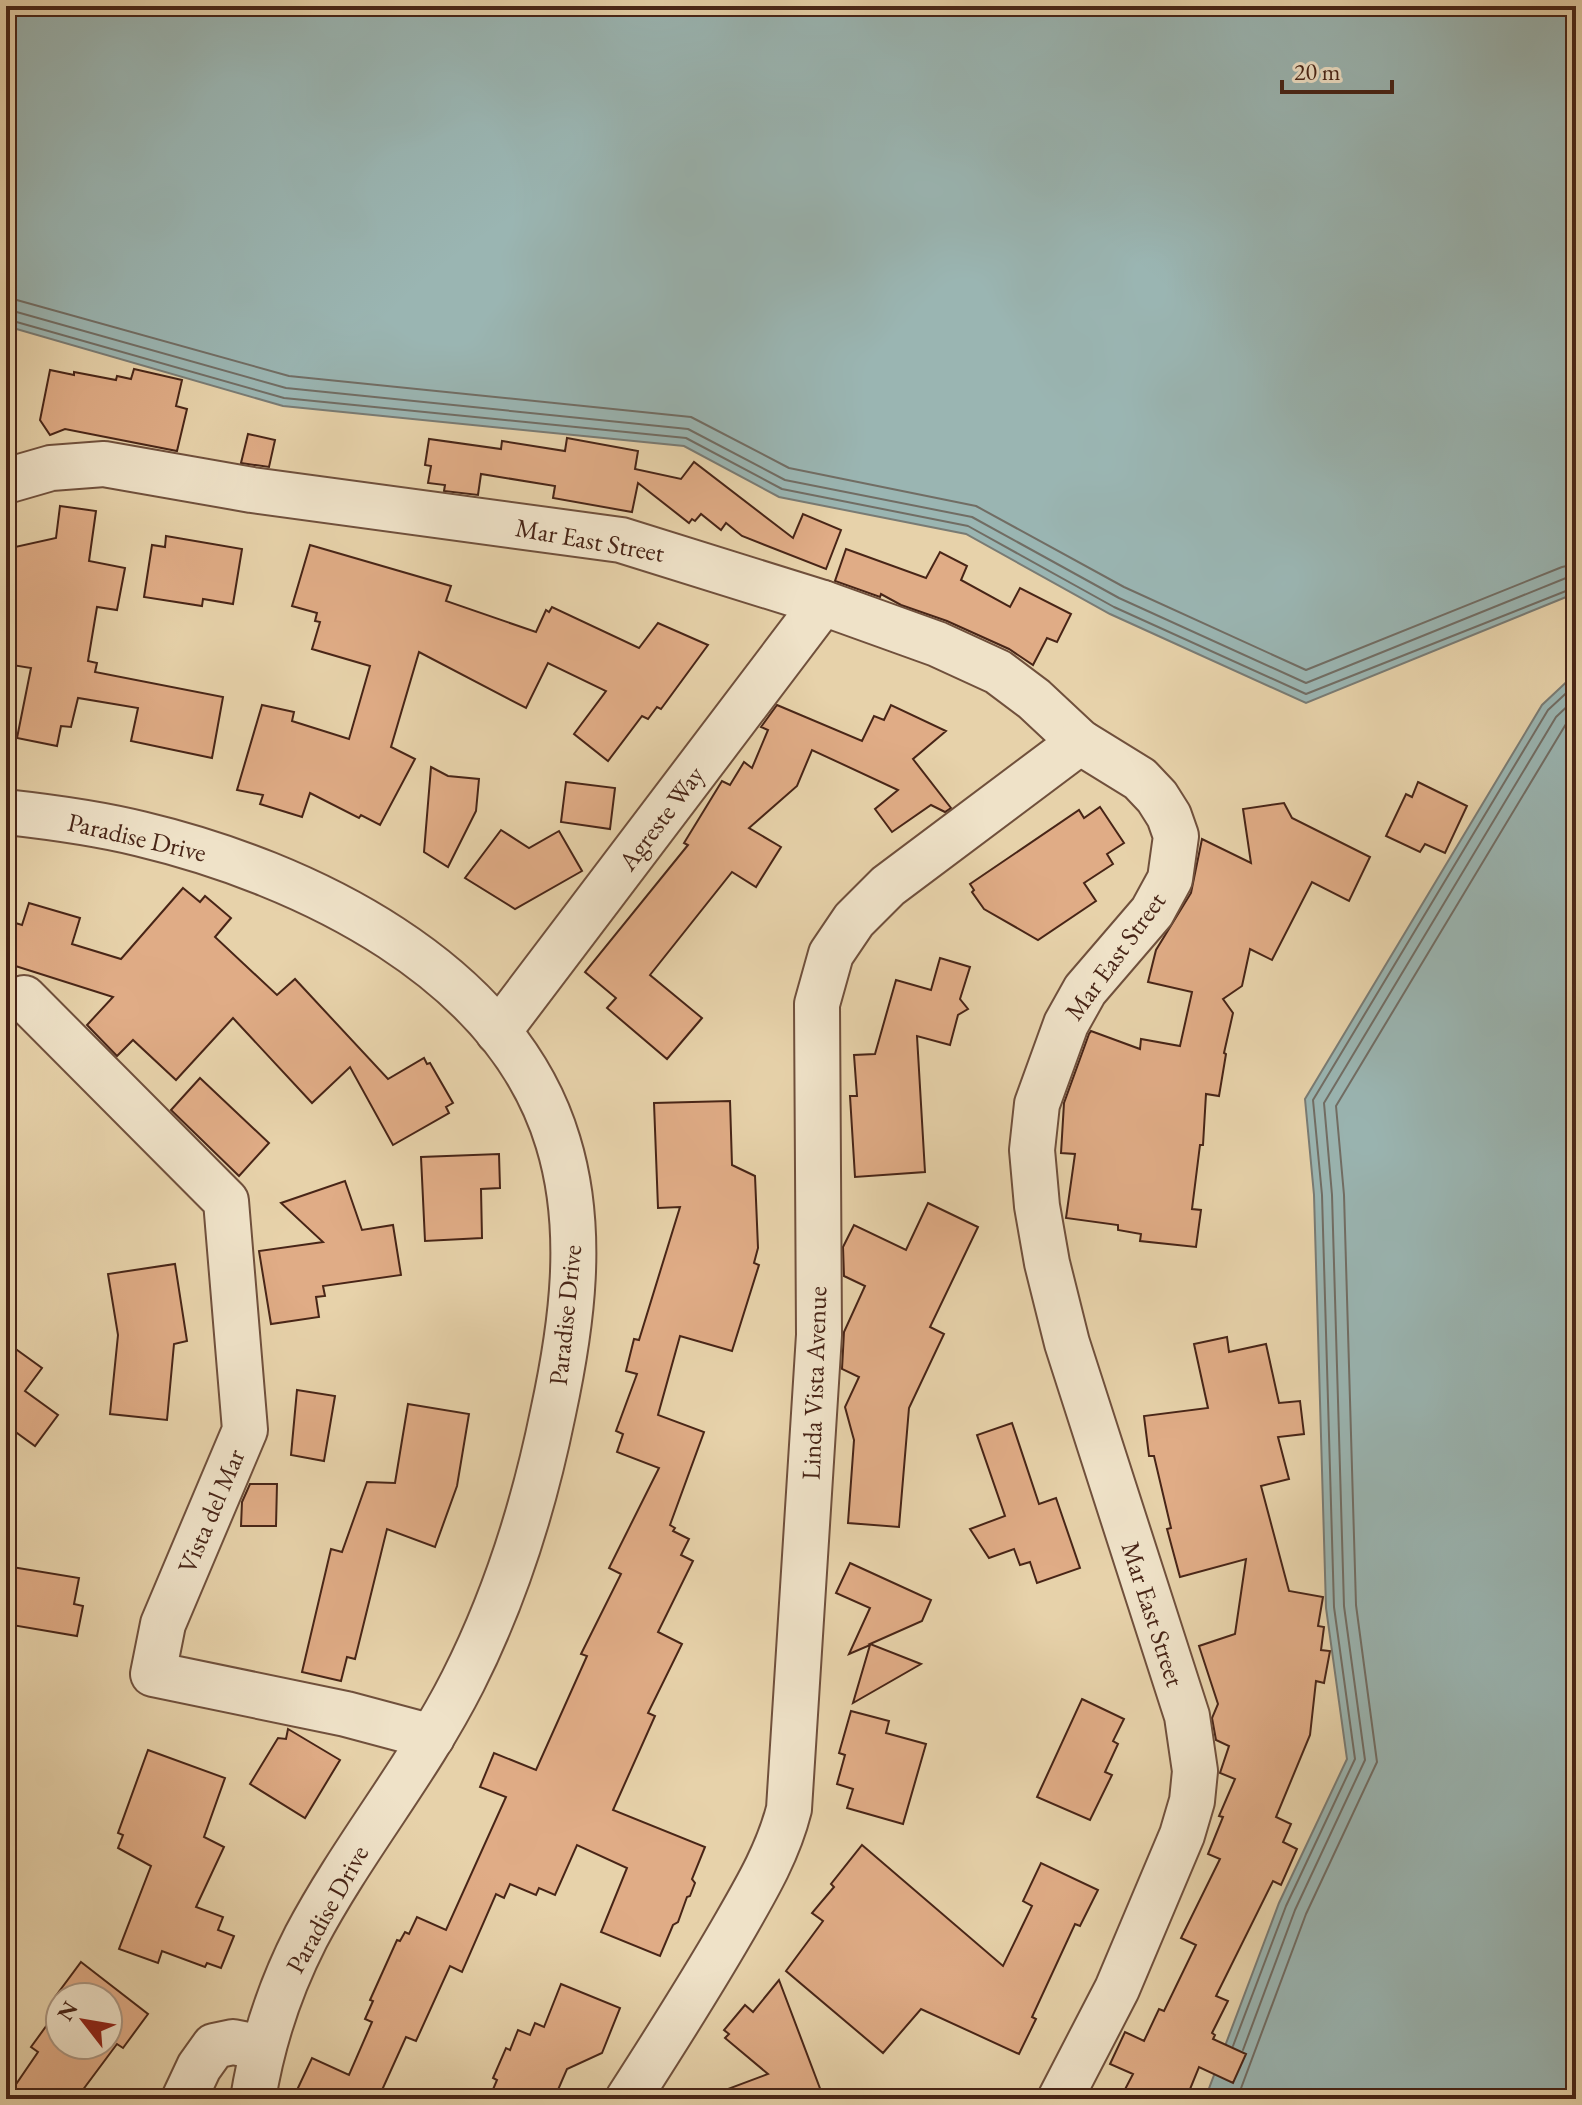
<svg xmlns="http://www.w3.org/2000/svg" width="1582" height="2105" viewBox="0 0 1582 2105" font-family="'EB Garamond',serif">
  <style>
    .water { fill: #9ab5b2; stroke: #797b74; stroke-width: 2 }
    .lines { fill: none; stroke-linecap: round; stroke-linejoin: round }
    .shore { stroke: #716d64; stroke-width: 2 }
    .building { fill: #e0ac86; stroke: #482517; stroke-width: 2 }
    .minor-casing { stroke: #70503c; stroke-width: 48 }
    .minor { stroke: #efe2c8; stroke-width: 44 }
    .labels { text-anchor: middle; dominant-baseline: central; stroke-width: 7; stroke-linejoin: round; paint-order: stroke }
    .street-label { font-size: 26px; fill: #482517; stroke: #efe2c8 }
  </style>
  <rect width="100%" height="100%" fill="#e7d2aa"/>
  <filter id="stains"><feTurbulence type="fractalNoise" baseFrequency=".0025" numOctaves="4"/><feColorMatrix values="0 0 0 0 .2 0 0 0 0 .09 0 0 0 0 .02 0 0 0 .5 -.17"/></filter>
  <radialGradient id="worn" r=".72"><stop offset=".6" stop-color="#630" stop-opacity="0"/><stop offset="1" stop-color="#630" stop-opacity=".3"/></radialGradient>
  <!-- water -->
  <g class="water">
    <path d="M6 6H1576V593L1306 703 1110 614 966 534 779 497 684 446 283 406 6 326Z"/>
    <path d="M1576 673V2099H1205L1279 1903 1347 1759 1326 1608 1314 1195 1305 1099 1542 705Z"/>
  </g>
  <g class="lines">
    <!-- shore -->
    <g class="shore">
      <path d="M6 297 289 376 691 417 789 468 976 506 1124 587 1306 670 1562 567 1576 564"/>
      <path d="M6 309 286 388 688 429 785 480 972 517 1119 598 1306 683 1566 578 1576 577"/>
      <path d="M6 319 284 398 686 438 782 489 968 526 1114 607 1306 694 1576 587"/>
      <path d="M1233 2046 1286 1906 1355 1759 1334 1607 1322 1195 1313 1100 1548 710 1576 684"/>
      <path d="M1243 2050 1295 1910 1365 1760 1344 1606 1332 1195 1324 1103 1556 717 1576 698"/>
      <path d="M1237 2099 1306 1914 1377 1762 1356 1605 1344 1195 1336 1106 1566 724 1576 714"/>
    </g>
  </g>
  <!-- building -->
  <g class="building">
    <path d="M134 369 182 380 176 406 187 409 177 451 65 429 50 435 40 420 50 370 74 375V372L116 380 117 376 131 379Z"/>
    <path d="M248 434 275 440 269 467 241 463Z"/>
    <path d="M567 438 638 451 635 469 681 479 694 462 793 538 803 514 841 530 826 569 742 536 726 523 721 530 701 514 695 521 692 519 689 523 638 483 632 512 553 498 555 486 481 474 478 495 444 491 445 485 428 483 431 466 425 465 429 439 501 449 502 441 565 451Z"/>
    <path d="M60 506 96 511 89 561 125 568 117 610 97 607 88 661 97 663 95 672 223 697 212 758 131 741 138 708 78 698 71 727 61 726 57 746 17 738 31 668 6 664V549L56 538Z"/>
    <path d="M166 536 242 549 233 604 203 599 202 606 144 597 152 545 165 547Z"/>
    <path d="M310 545 451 586 446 601 536 632 546 610 549 612 552 607 639 648 658 623 708 645 661 709 657 707 648 719 642 716 608 761 574 734 606 691 548 663 526 708 419 652 391 747 415 759 380 825 361 815 359 818 310 793 302 817 260 804 263 795 237 790 262 705 294 712 292 721 349 739 370 666 312 649 320 622 315 621 317 613 292 606Z"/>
    <path d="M846 549 926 578 940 552 967 566 961 580 1010 607 1020 588 1071 614 1057 642 1047 638 1033 665 1009 649 947 621 901 605 881 594 880 597 835 581Z"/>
    <path d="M777 705 862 741 874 716 884 720 891 705 946 731 913 759 951 808 945 812 931 805 892 832 875 809 898 790 812 750 797 786 749 828 781 847 756 887 732 872 650 975 702 1018 667 1059 607 1008 616 998 585 972 688 845 684 843 722 781 730 785 744 762 752 768 768 730 761 727Z"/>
    <path d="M431 767 448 776 479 779 476 811 448 867 424 852Z"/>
    <path d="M566 782 615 788 610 829 561 822Z"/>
    <path d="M1418 782 1467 806 1445 853 1425 844 1420 852 1386 836 1406 794 1412 797Z"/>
    <path d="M1284 803 1292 818 1370 857 1349 901 1312 882 1272 960 1250 949 1242 986 1223 999 1233 1013 1224 1053 1226 1054 1219 1096 1206 1094 1203 1145H1200L1192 1209 1201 1210 1196 1247 1140 1241 1141 1234 1118 1230V1225L1066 1218 1075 1154 1061 1153 1064 1103 1089 1034 1091 1031 1140 1049 1141 1039 1180 1046 1192 992 1148 982 1156 950 1191 893 1202 839 1251 863 1243 809Z"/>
    <path d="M1100 807 1124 843 1107 854 1113 864 1084 883 1096 901 1038 940 984 909 972 892 974 890 970 884 1079 810 1084 818Z"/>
    <path d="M501 830 529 848 559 831 582 871 515 909 465 878Z"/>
    <path d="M183 888 200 902 205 896 231 918 215 937 277 995 295 979 388 1079 424 1058 427 1064 430 1063 453 1103 446 1107 449 1113 393 1145 350 1067 312 1103 233 1018 176 1080 133 1040 117 1056 87 1025 113 997 6 963V920L22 925 29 903 80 918 72 944 121 959Z"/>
    <path d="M940 958 970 967 960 999 968 1009 958 1015 950 1045 917 1036 925 1172 855 1177 850 1096H857L854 1055 875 1054 896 980 931 990Z"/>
    <path d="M200 1078 269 1143 239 1176 171 1110Z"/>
    <path d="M730 1101 732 1165 755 1176 758 1248 754 1263 759 1265 732 1351 680 1336 658 1415 704 1432 670 1525 675 1528 673 1531 689 1539 681 1555 693 1561 658 1632 682 1644 648 1713 655 1716 613 1810 705 1847 692 1879 695 1883 690 1896 687 1897 678 1922 673 1925 660 1956 601 1932 627 1868 577 1845 555 1895 539 1888 536 1895 510 1884 504 1898 496 1894 462 1972 450 1966 416 2041 406 2037 382 2090 402 2099H318L297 2090 312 2058 349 2075 372 2022 365 2019 373 2001 370 2000 397 1940 400 1941 405 1932 409 1934 417 1917 446 1930 506 1797 480 1787 494 1753 536 1770 587 1656 581 1654 621 1574 609 1568 659 1468 617 1452 623 1434 616 1431 637 1374 626 1371 634 1339 639 1340 680 1207 658 1208 654 1103Z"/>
    <path d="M499 1154 500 1188 481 1189 482 1238 425 1241 421 1157Z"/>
    <path d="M345 1181 362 1230 393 1225 401 1275 323 1286 325 1296 316 1297 319 1317 271 1324 259 1251 323 1242 281 1203Z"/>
    <path d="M928 1203 978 1227 930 1327 944 1334 909 1408 899 1527 848 1523 854 1440 845 1407 859 1377 842 1369 844 1332 865 1286 844 1276 843 1247 854 1225 906 1250Z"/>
    <path d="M175 1264 187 1341 174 1344 167 1420 110 1414 118 1335 108 1274Z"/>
    <path d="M1227 1337 1229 1352 1266 1344 1279 1403 1300 1401 1304 1434 1278 1437 1289 1479 1261 1486 1289 1591 1323 1597 1318 1626 1324 1627 1321 1650 1330 1651 1324 1683 1316 1681 1310 1735 1276 1817 1291 1824 1283 1842 1297 1849 1281 1885 1273 1881 1216 1996 1228 2001 1212 2033 1215 2035 1213 2039 1246 2054 1233 2083 1199 2067 1186 2099H1120L1133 2074 1110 2064 1125 2032 1144 2041 1159 2009 1164 2011 1196 1945 1181 1938 1220 1859 1208 1854 1223 1817 1219 1816 1235 1779 1220 1773 1229 1746 1216 1740 1212 1718 1218 1704 1199 1646 1235 1634 1246 1559 1180 1577 1167 1529 1171 1528 1154 1456H1149L1144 1416 1208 1408 1194 1344Z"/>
    <path d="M6 1342 42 1368 25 1391 58 1415 35 1446 6 1425Z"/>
    <path d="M297 1390 335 1396 324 1461 291 1455Z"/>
    <path d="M408 1404 469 1414 457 1486 435 1547 387 1529 355 1659 347 1657 341 1681 302 1672 331 1549 342 1552 367 1482 395 1483Z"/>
    <path d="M1012 1423 1039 1504 1056 1498 1080 1568 1037 1583 1030 1562 1020 1565 1014 1549 989 1558 970 1529 1005 1516 977 1435Z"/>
    <path d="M250 1484H277L276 1526H241L242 1502Z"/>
    <path d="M850 1563 931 1600 922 1621 870 1644 921 1664 853 1703 870 1645 849 1654 870 1608 836 1593Z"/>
    <path d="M6 1566 79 1578 74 1604 83 1606 77 1636 6 1624Z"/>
    <path d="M1082 1699 1124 1719 1113 1741 1118 1744 1105 1772 1112 1775 1090 1820 1037 1797Z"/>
    <path d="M851 1711 889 1721 886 1733 926 1744 903 1824 847 1808 853 1789 837 1784 845 1755 839 1753Z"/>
    <path d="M288 1729 340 1760 305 1818 250 1784 278 1738 286 1739Z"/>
    <path d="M148 1750 225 1778 204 1837 224 1847 196 1907 223 1917 218 1930 234 1936 221 1968 207 1963 205 1967 162 1951 158 1963 119 1949 151 1866 118 1848 123 1835 118 1833Z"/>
    <path d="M862 1845 1003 1966 1032 1906 1023 1901 1041 1863 1098 1890 1080 1926 1075 1924 1032 2017 1036 2019 1019 2054 921 2009 883 2053 786 1971 823 1921 812 1913 834 1887 831 1884Z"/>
    <path d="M81 1962 148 2014 123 2048 117 2044 76 2099H6L38 2052 31 2047 60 2007V2045H108V1997H60V2001L55 1997Z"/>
    <path d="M779 1980 824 2099H710L709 2096 768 2074 725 2038 729 2034 724 2030 745 2005 753 2012Z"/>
    <path d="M561 1984 620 2008 602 2053 567 2069 554 2099H489L497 2080 493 2078 506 2048 510 2050 518 2030 530 2035 535 2023 544 2027Z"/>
  </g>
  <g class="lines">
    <defs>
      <g id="minor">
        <path d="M6 481 51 468 104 464 252 490 621 540 823 603 937 644 998 672 1034 699 1080 742 1140 779 1157 797 1169 816 1176 836 1170 879 1152 912 1085 990 1066 1024 1037 1104 1032 1150 1037 1206 1047 1263 1067 1343 1187 1716 1195 1771 1192 1801 1182 1835 1117 1989 1060 2099"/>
        <path d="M6 812C51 817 97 823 141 834 304 873 506 969 558 1142 585 1230 572 1325 553 1413 534 1506 506 1596 463 1681 418 1770 353 1848 306 1937 280 1988 262 2043 253 2099"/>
        <path d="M24 998 226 1201 245 1430 163 1624 153 1674 346 1714 432 1737"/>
        <path d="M498 1032 823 603"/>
        <path d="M184 2099 199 2067 214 2046 233 2042 263 2048"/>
        <path d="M628 2099C664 2043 699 1988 732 1931 755 1891 778 1853 789 1809L819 1335 817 1004 831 954 854 920 888 886 1080 742"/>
      </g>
    </defs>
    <!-- minor casing -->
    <use href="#minor" class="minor-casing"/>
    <!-- minor -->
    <use href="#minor" class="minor"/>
  </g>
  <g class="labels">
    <!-- street labels -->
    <g class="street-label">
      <text transform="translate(590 540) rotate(10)">Mar East Street</text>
      <text transform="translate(661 818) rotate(-53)">Agreste Way</text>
      <text transform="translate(137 837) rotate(13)">Paradise Drive</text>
      <text transform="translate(1115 956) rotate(-54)">Mar East Street</text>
      <text transform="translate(565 1315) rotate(-84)">Paradise Drive</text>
      <text transform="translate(814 1383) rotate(-88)">Linda Vista Avenue</text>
      <text transform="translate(211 1511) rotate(-67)">Vista del Mar</text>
      <text transform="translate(1153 1614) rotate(72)">Mar East Street</text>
      <text transform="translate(327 1909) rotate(-61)">Paradise Drive</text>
    </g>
  </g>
  <!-- margin -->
  <rect width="1582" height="2105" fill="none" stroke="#e7d2aa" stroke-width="32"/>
  <rect x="8" y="8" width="1566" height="2089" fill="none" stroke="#482517" stroke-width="4"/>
  <rect x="16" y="16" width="1550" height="2073" fill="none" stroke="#482517" stroke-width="2"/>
  <!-- north arrow -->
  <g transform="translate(84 2021) rotate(301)"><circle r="38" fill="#efe2c8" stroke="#ac9681" stroke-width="2"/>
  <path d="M0-6L14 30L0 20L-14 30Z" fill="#8f2418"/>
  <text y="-12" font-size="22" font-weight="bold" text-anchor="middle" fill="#482517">N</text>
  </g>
  <!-- scale -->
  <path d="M1282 80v12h110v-12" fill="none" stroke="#482517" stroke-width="4"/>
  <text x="1294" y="80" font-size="24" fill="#482517" stroke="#efe2c8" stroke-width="6" paint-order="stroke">20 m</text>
  <rect width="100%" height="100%" filter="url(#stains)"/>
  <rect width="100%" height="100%" fill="url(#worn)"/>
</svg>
